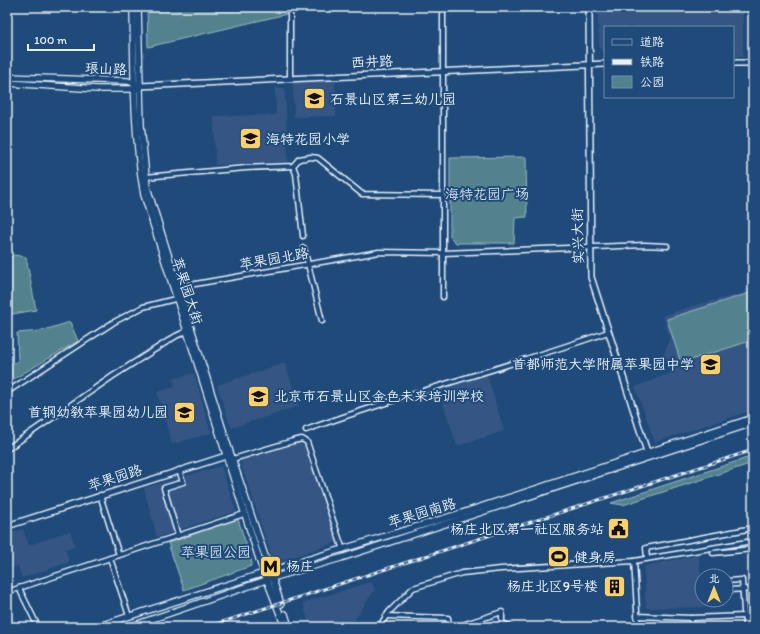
<svg xmlns="http://www.w3.org/2000/svg" width="760" height="634" viewBox="0 0 760 634" font-family="Itim,'LXGW WenKai TC',sans-serif">
  <style>
    .built { fill: #365784 }
    .green { fill: #52828d; stroke: #9dbac2 }
    .lines { fill: none; stroke-linecap: round; stroke-linejoin: round }
    .minor-casing { stroke: #e8f1f8; stroke-width: 7 }
    .tertiary-casing { stroke: #e8f1f8; stroke-width: 8 }
    .secondary-casing { stroke: #e8f1f8; stroke-width: 8 }
    .minor { stroke: #1f4a7a; stroke-width: 4 }
    .tertiary { stroke: #1f4a7a; stroke-width: 5 }
    .secondary { stroke: #1f4a7a; stroke-width: 5.5 }
    .rail-casing { stroke: #e8f1f8; stroke-width: 3 }
    .rail { stroke: #1f4a7a; stroke-width: 1.5; stroke-dasharray: 4.5; stroke-linecap: butt }
    .labels { text-anchor: middle; dominant-baseline: central; stroke-width: 4; stroke-linejoin: round; paint-order: stroke }
    .street-label { font-size: 14px; fill: #e8f1f8; stroke: #1f4a7a }
    .poi-label { font-size: 14px; fill: #e8f1f8; stroke: #1f4a7a; text-anchor: start }
    .park-label { font-size: 14px; fill: #d2e0e8; stroke: #1f4a7a }
  </style>
  <rect width="100%" height="100%" fill="#1f4a7a"/>
  <filter id="ink" filterUnits="userSpaceOnUse"><feTurbulence type="fractalNoise" baseFrequency=".025" numOctaves="2"/><feDisplacementMap in="SourceGraphic" scale="8" xChannelSelector="R" yChannelSelector="G"/><feConvolveMatrix kernelMatrix="1 2 1 2 8 2 1 2 1" color-interpolation-filters="sRGB"/></filter>
  <g filter="url(#ink)">
    <!-- built -->
    <g class="built">
      <path d="M598 7H743V57H733V27H605V54L599 47Z"/>
      <path d="M335 80 336 116 294 117 293 81Z"/>
      <path d="M275 88H285L288 162 215 165 214 116 276 115Z"/>
      <path d="M753 286V410L655 442 635 387 671 373 664 354 670 339 663 316 692 306 744 293 745 289Z"/>
      <path d="M285 363 299 406 231 428 217 385Z"/>
      <path d="M194 373 211 433 172 444 157 392 175 387 173 379Z"/>
      <path d="M487 375 504 431 457 446 439 390Z"/>
      <path d="M302 441 305 442 337 542 274 563 240 460Z"/>
      <path d="M221 466 236 511 157 537 144 488Z"/>
      <path d="M23 529 29 545 70 531 75 546 65 549 69 562 22 578 18 566 9 569 7 564V534Z"/>
      <path d="M699 555 702 600H723V607L646 608 644 566Z"/>
      <path d="M371 582 375 589 350 627H310L303 603Z"/>
    </g>
    <!-- green -->
    <g class="green">
      <path d="M147 7H316L148 47Z"/>
      <path d="M526 157 527 217 515 218 514 243H456L450 237V158Z"/>
      <path d="M14 255 26 257 36 310 7 315V259Z"/>
      <path d="M753 292V340L681 363 667 319Z"/>
      <path d="M70 322 78 341 7 383V364L9 365 18 361 17 333 41 331Z"/>
      <path d="M753 456V463L623 505 611 503Z"/>
      <path d="M238 519 252 563 251 566 184 590 168 543Z"/>
      <path d="M748 593H753V612H749Z"/>
    </g>
    <g class="lines">
      <defs>
        <g id="minor">
          <path d="M753 7V31"/>
          <path d="M290 79V7"/>
          <path d="M293 166 296 174 303 236"/>
          <path d="M145 177 246 168 293 166 299 159 311 157 318 158 362 194 443 195"/>
          <path d="M304 248 322 321"/>
          <path d="M178 287 379 252 443 253 645 245 667 246"/>
          <path d="M443 297V7"/>
          <path d="M7 392 114 322 143 307 179 298"/>
          <path d="M306 430C405 394 508 367 608 332"/>
          <path d="M7 449 113 376 176 336 189 330"/>
          <path d="M233 459 293 441 302 439 307 442 343 550"/>
          <path d="M100 495 119 555"/>
          <path d="M178 536 164 488 183 482 179 470"/>
          <path d="M713 553 753 549"/>
          <path d="M110 558 129 616"/>
          <path d="M647 558 646 548 753 528"/>
          <path d="M634 561 638 627"/>
          <path d="M726 581 742 580 745 627"/>
          <path d="M19 588 38 627"/>
          <path d="M726 590 753 589"/>
          <path d="M7 592 244 514"/>
          <path d="M386 616 448 618 449 627"/>
          <path d="M637 616 691 618 692 627"/>
          <path d="M691 618 744 616"/>
          <path d="M379 627 389 612 413 588 462 573 501 569 634 561 753 541"/>
          <path d="M456 627 502 612V623L511 627"/>
        </g>
        <g id="tertiary">
          <path d="M589 7 591 277 648 455"/>
          <path d="M733 63H753"/>
          <path d="M140 86 605 64"/>
          <path d="M7 526 229 455"/>
        </g>
        <g id="secondary">
          <path d="M133 7C134 69 133 134 144 195L260 562 285 627"/>
          <path d="M138 7 141 125 147 187 228 446 281 604"/>
          <path d="M7 77 128 81 136 84"/>
          <path d="M7 83 97 89H136"/>
          <path d="M285 614 289 627"/>
          <path d="M96 627 270 571 462 513 753 418"/>
          <path d="M129 627 272 578 341 558 753 423"/>
        </g>
      </defs>
      <!-- minor casing -->
      <use href="#minor" class="minor-casing"/>
      <!-- tertiary casing -->
      <use href="#tertiary" class="tertiary-casing"/>
      <!-- secondary casing -->
      <use href="#secondary" class="secondary-casing"/>
      <!-- minor -->
      <use href="#minor" class="minor"/>
      <!-- tertiary -->
      <use href="#tertiary" class="tertiary"/>
      <!-- secondary -->
      <use href="#secondary" class="secondary"/>
      <defs>
        <path id="rail" d="M207 627 753 450"/>
      </defs>
      <!-- rail casing -->
      <use href="#rail" class="rail-casing"/>
      <!-- rail -->
      <use href="#rail" class="rail"/>
    </g>
  </g>
  <!-- icons -->
  <defs>
    <symbol id="school-square" viewBox="-11 -11 22 22"><rect x="-9" y="-9" width="18" height="18" rx="4" fill="#ffd166" stroke="#1f4a7a"/><path d="M0-5L7-2L0 1L-7-2ZM-4 1L0 2.5L4 1V4Q0 6-4 4Z" fill="#111"/></symbol>
    <symbol id="civic-square" viewBox="-11 -11 22 22"><rect x="-9" y="-9" width="18" height="18" rx="4" fill="#ffd166" stroke="#1f4a7a"/><path d="M-.6-6.5H3V-4.5H.6V-3L4-1V1h2V6H-6V1h2V-1L-.6-3ZM-1.2 2.5V6h2.4V2.5Z" fill="#111"/></symbol>
    <symbol id="stadium-square" viewBox="-11 -11 22 22"><rect x="-9" y="-9" width="18" height="18" rx="4" fill="#ffd166" stroke="#1f4a7a"/><path d="M0-5a6.5 5 0 1 0 0 10a6.5 5 0 1 0 0-10ZM-3.5-1.8h7v3.6h-7Z" fill="#111"/></symbol>
    <symbol id="metro-square" viewBox="-11 -11 22 22"><rect x="-9" y="-9" width="18" height="18" rx="4" fill="#ffd166" stroke="#1f4a7a"/><path d="M-5.5 5V-5H-3L0 0L3-5H5.5V5H3V-.5L0 4L-3-.5V5Z" fill="#111"/></symbol>
    <symbol id="building-square" viewBox="-11 -11 22 22"><rect x="-9" y="-9" width="18" height="18" rx="4" fill="#ffd166" stroke="#1f4a7a"/><path d="M-4-6H4V6H1V3H-1V6H-4ZM-2.5-4.3h1.7v1.8h-1.7ZM.8-4.3h1.7v1.8H.8ZM-2.5-1h1.7V.8h-1.7ZM.8-1h1.7V.8H.8Z" fill="#111"/></symbol>
  </defs>
  <g fill-rule="evenodd">
    <use href="#school-square" x="302" y="86" width="25" height="25"/>
    <use href="#school-square" x="238" y="126" width="25" height="25"/>
    <use href="#school-square" x="698" y="352" width="25" height="25"/>
    <use href="#school-square" x="246" y="384" width="25" height="25"/>
    <use href="#school-square" x="172" y="400" width="25" height="25"/>
    <use href="#civic-square" x="606" y="516" width="25" height="25"/>
    <use href="#stadium-square" x="546" y="544" width="25" height="25"/>
    <use href="#metro-square" x="258" y="554" width="25" height="25"/>
    <use href="#building-square" x="602" y="574" width="25" height="25"/>
  </g>
  <g class="labels">
    <!-- street labels -->
    <g class="street-label">
      <text transform="translate(372 62) rotate(-3)">西井路</text>
      <text transform="translate(106 69) rotate(3)">琅山路</text>
      <text transform="translate(578 236) rotate(-91)">实兴大街</text>
      <text transform="translate(274 259) rotate(-10)">苹果园北路</text>
      <text transform="translate(187 291) rotate(72)">苹果园大街</text>
      <text transform="translate(115 478) rotate(-18)">苹果园路</text>
      <text transform="translate(422 513) rotate(-17)">苹果园南路</text>
    </g>
    <!-- poi labels -->
    <g class="poi-label">
      <text x="330" y="99">石景山区第三幼儿园</text>
      <text x="266" y="139">海特花园小学</text>
      <text x="694" y="364" text-anchor="end">首都师范大学附属苹果园中学</text>
      <text x="274" y="396">北京市石景山区金色未来培训学校</text>
      <text x="168" y="412" text-anchor="end">首钢幼教苹果园幼儿园</text>
      <text x="604" y="529" text-anchor="end">杨庄北区第一社区服务站</text>
      <text x="574" y="557">健身房</text>
      <text x="286" y="566">杨庄</text>
      <text x="598" y="586" text-anchor="end">杨庄北区9号楼</text>
    </g>
    <!-- park labels -->
    <g class="park-label">
      <text x="487" y="194">海特花园广场</text>
      <text x="216" y="552">苹果园公园</text>
    </g>
  </g>
  <!-- margin -->
  <rect width="760" height="634" fill="none" stroke="#1f4a7a" stroke-width="24"/>
  <rect x="12" y="12" width="736" height="610" fill="none" stroke="#e8f1f8" stroke-width="1.5" filter="url(#ink)"/>
  <!-- legend -->
  <rect x="604" y="26" width="130" height="72" fill="#1f4a7a" stroke="#6f8dac"/>
  <rect x="612" y="39" width="20" height="6" fill="#1f4a7a" stroke="#6f8dac"/>
  <text x="640" y="46" font-size="12" fill="#e8f1f8">道路</text>
  <rect x="612" y="59" width="20" height="6" fill="#e8f1f8" stroke="#6f8dac"/>
  <text x="640" y="66" font-size="12" fill="#e8f1f8">铁路</text>
  <rect x="612" y="76" width="20" height="12" fill="#52828d" stroke="#6f8dac"/>
  <text x="640" y="86" font-size="12" fill="#e8f1f8">公园</text>
  <!-- north arrow -->
  <g transform="translate(714 588)"><circle r="19" fill="#1f4a7a" stroke="#6f8dac"/>
  <path d="M0-3L7 15L0 10L-7 15Z" fill="#ffd166"/>
  <text y="-6" font-size="11" font-weight="bold" text-anchor="middle" fill="#e8f1f8">北</text>
  </g>
  <!-- scale -->
  <path d="M28 44v6h66v-6" fill="none" stroke="#e8f1f8" stroke-width="2"/>
  <text x="34" y="44" font-size="12" fill="#e8f1f8" stroke="#1f4a7a" stroke-width="3" paint-order="stroke">100 m</text>
</svg>
